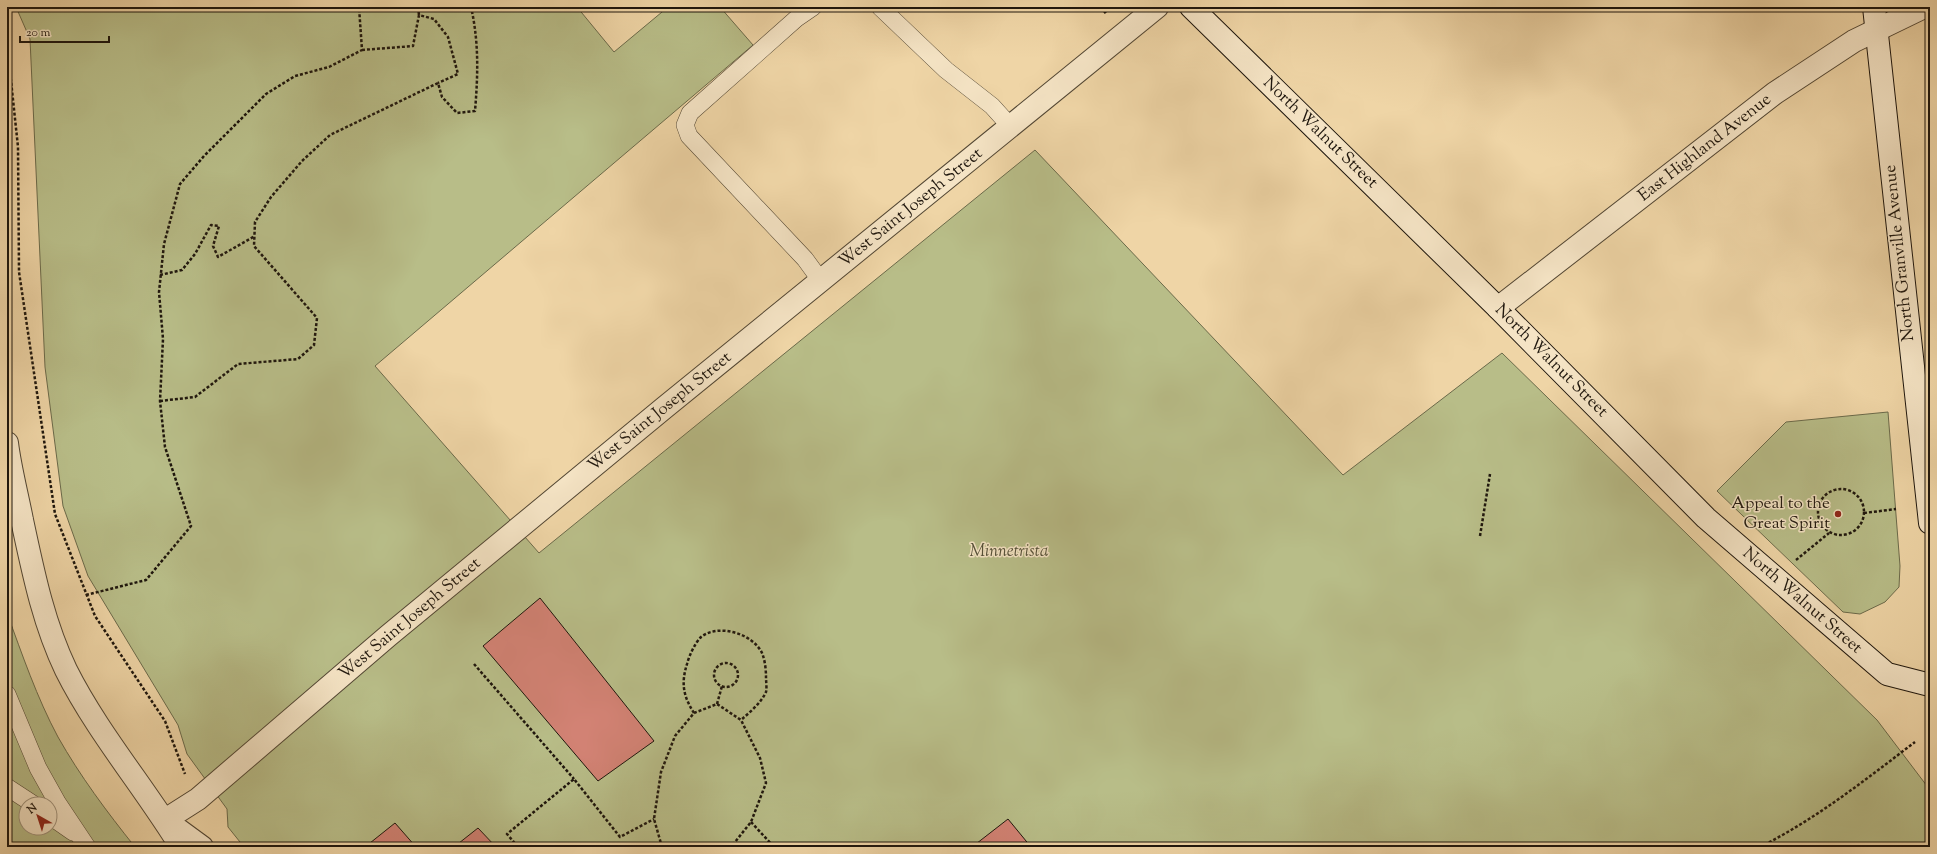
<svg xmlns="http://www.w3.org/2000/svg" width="1937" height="854" viewBox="0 0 1937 854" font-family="'Sorts Mill Goudy',serif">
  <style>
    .green { fill: #b8bd88; stroke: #6b6a4a; fill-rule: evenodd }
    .building { fill: #d28274; stroke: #1e160d }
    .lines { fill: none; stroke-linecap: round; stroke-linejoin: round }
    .service-casing { stroke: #524633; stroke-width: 18 }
    .minor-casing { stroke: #524633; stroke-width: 24 }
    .secondary-casing { stroke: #1e160d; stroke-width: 24 }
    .path { stroke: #1e160d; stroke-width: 2.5; stroke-dasharray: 3 2; stroke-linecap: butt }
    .service { stroke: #f5e4c5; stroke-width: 17 }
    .minor { stroke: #f5e4c5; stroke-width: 22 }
    .secondary { stroke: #f5e4c5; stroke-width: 22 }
    .poi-dot { fill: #8f2418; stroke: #f5e4c5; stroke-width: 1.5 }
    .labels { text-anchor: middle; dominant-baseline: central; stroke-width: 3; stroke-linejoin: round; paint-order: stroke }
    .street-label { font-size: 17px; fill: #1e160d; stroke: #f5e4c5 }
    .poi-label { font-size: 17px; fill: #1e160d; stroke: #f5e4c5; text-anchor: end }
    .park-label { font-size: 17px; font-style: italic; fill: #545038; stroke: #f5e4c5 }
  </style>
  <rect width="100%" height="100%" fill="#efd5a6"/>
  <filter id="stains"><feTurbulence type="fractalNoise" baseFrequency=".005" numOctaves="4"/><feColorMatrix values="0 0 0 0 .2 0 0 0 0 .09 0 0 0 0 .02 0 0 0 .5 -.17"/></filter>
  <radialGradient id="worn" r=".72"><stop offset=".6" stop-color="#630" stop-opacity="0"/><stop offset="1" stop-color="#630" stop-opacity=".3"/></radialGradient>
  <!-- green -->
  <g class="green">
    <path d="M16 7H577L614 52 668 7H720L753 45 375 366 539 553 1035 150 1343 475 1502 353 1877 720 1930 790V847H244L228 827 227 809 187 754 178 725 88 576 63 506 45 367 30 39Z"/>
    <path d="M1888 412 1900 566 1899 587 1885 602 1860 614 1843 612 1717 491 1786 422Z"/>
    <path d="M7 613C22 654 37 698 58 737 80 776 107 812 135 847H7ZM26 804H50V828H26Z"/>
  </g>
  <!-- building -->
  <g class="building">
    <path d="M540 598 654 741 598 781 483 646Z"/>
    <path d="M1008 819 1031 847H972Z"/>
    <path d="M395 823 416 847H365Z"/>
    <path d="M478 828 496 847H454Z"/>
  </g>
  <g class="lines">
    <defs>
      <g id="service">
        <path d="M813 7 797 18 690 113 685 125 689 136 805 259 821 281"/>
        <path d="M880 7 946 70 992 106 1010 126"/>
        <path d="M7 694 38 768 57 802 87 847"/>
        <path d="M7 787 33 804"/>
        <path d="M50 816 73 832"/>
      </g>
      <g id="minor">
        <path d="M1498 308 1775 93 1854 41 1924 7"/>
        <path d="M7 443C10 468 17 494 22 520 33 571 43 622 66 670 97 732 145 788 181 847"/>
        <path d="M165 820 198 799 388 636 664 408 1157 7"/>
        <path d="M172 825 202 847"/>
      </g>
      <g id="secondary">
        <path d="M1191 7 1498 308 1706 518 1887 674 1930 685"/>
        <path d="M1874 7 1930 523"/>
      </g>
    </defs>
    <!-- service casing -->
    <use href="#service" class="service-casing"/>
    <!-- minor casing -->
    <use href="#minor" class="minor-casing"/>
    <!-- secondary casing -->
    <use href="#secondary" class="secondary-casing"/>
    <!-- path -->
    <g class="path">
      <path d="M418 7 419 15"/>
      <path d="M1104 13 1111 7"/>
      <path d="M7 43 18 147 19 272 55 514 95 616 165 721 185 774"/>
      <path d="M362 50 413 46 419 15 434 19 448 37 458 74 438 83"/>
      <path d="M160 275 182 270 195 254 211 225 219 226 213 246 218 257 255 236"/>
      <path d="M160 401 195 397 238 364 298 359 314 345 317 318 254 246 255 222 271 197 302 161 330 135 438 83 442 97 457 113 475 111C478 75 479 42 471 7"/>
      <circle cx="1841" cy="512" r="23"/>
      <path d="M1864 513 1896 509"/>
      <path d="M1480 536 1490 474"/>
      <path d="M1796 560 1829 533"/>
      <path d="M86 595 146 580 191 526 165 447 160 401 163 339 159 292 164 244 180 184 204 156 266 94 295 76 329 67 362 50 359 7"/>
      <circle cx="726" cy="675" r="12"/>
      <path d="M474 664 574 779"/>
      <path d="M717 704 722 686"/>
      <path d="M694 713C683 696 681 683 687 664 689 656 695 643 701 637 719 623 753 634 762 653 765 660 766 670 766 677 766 682 767 688 766 692 761 703 750 712 741 720"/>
      <path d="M751 822 774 847"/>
      <path d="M518 847 507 834 574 779 620 837 654 819"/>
      <path d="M662 847 654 819 661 772 675 736 694 713 717 704 741 720 760 758 766 783 751 822 731 847"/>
      <path d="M1760 847C1816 819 1865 780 1915 742"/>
    </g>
    <!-- service -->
    <use href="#service" class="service"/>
    <!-- minor -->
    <use href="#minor" class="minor"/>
    <!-- secondary -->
    <use href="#secondary" class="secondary"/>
  </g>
  <!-- markers -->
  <circle class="poi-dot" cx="1838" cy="514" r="4"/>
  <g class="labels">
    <!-- street labels -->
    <g class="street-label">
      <text transform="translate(1320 133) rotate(44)">North Walnut Street</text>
      <text transform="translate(1705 148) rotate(-38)">East Highland Avenue</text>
      <text transform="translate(911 208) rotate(-39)">West Saint Joseph Street</text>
      <text transform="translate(1900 253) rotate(-96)">North Granville Avenue</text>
      <text transform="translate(1551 361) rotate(45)">North Walnut Street</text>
      <text transform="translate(660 412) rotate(-39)">West Saint Joseph Street</text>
      <text transform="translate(1802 601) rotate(41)">North Walnut Street</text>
      <text transform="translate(410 619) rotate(-40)">West Saint Joseph Street</text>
    </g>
    <!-- poi labels -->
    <g class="poi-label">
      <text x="1830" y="504">Appeal to the<tspan x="1830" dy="20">Great Spirit</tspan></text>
    </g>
    <!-- park labels -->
    <g class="park-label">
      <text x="1009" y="552">Minnetrista</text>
    </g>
  </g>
  <!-- margin -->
  <rect width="1937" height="854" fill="none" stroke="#efd5a6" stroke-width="24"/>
  <rect x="8" y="8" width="1921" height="838" fill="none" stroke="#1e160d" stroke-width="2"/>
  <rect x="12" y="12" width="1913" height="830" fill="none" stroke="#1e160d"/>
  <!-- north arrow -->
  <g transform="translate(38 816) rotate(321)"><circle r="19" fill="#f5e4c5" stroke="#9f927b"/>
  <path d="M0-3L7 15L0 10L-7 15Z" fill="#8f2418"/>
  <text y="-6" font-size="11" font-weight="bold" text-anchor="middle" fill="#1e160d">N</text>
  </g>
  <!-- scale -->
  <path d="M20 36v6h89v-6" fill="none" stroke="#1e160d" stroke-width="2"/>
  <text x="26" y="36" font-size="12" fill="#1e160d" stroke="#f5e4c5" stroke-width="3" paint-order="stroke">20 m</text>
  <rect width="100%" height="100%" filter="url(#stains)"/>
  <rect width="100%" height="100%" fill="url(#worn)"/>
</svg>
